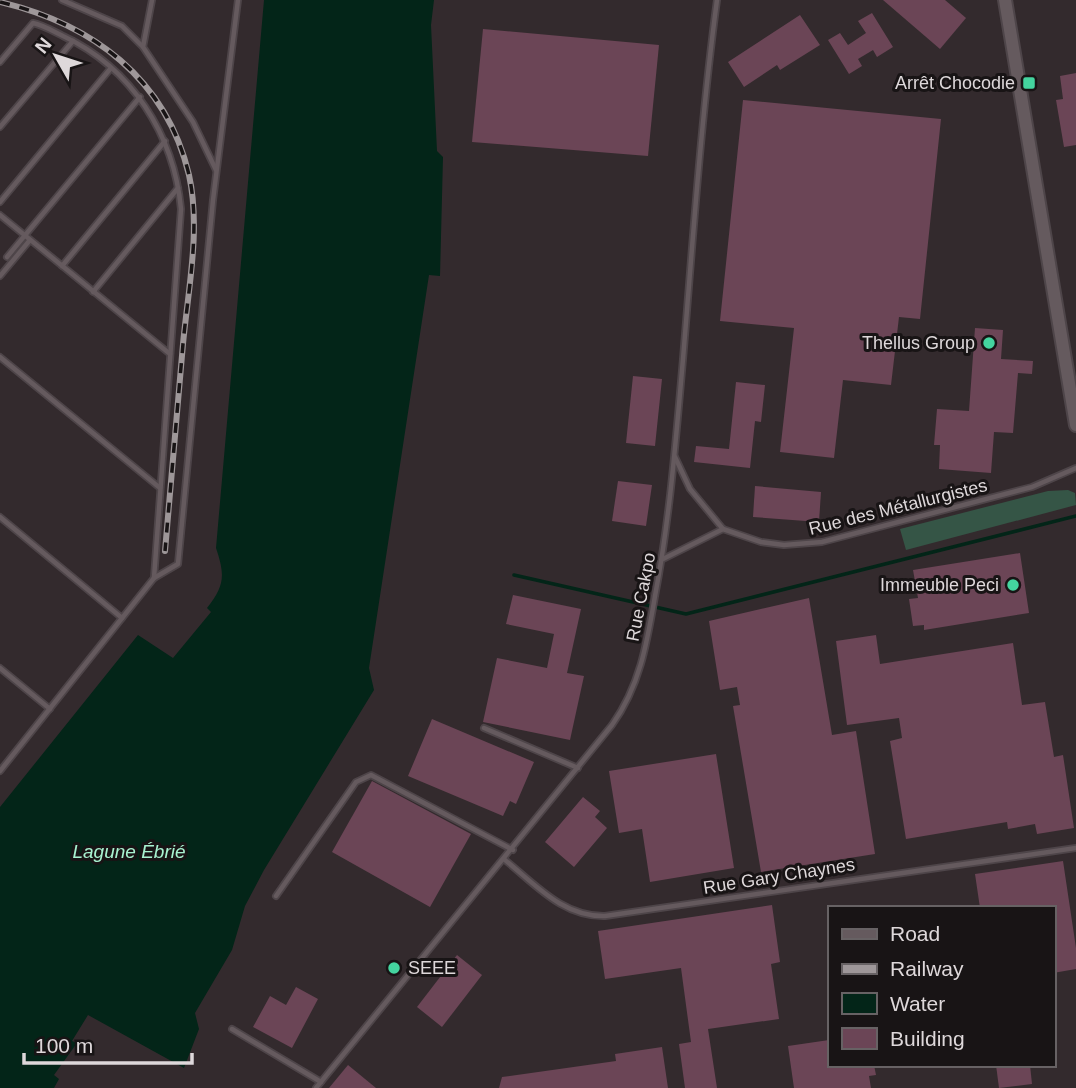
<svg xmlns="http://www.w3.org/2000/svg" width="1076" height="1088" viewBox="0 0 1076 1088" font-family="Helvetica,sans-serif">
  <style>
    .green { fill: #355546 }
    .water { fill: #032518 }
    .lines { fill: none; stroke-linecap: round; stroke-linejoin: round }
    .stream { stroke: #032518; stroke-width: 3.5 }
    .building { fill: #6b4556 }
    .lane-casing { stroke: #4e4549; stroke-width: 8 }
    .secondary-casing { stroke: #4e4549; stroke-width: 16 }
    .lane { stroke: #655a5e; stroke-width: 4.5 }
    .secondary { stroke: #655a5e; stroke-width: 12 }
    .rail-casing { stroke: #9e9799; stroke-width: 6 }
    .rail { stroke: #181415; stroke-width: 3.5; stroke-dasharray: 10; stroke-linecap: butt }
    .poi-dot { fill: #44d49f; stroke: #181415; stroke-width: 2.5 }
    .labels { text-anchor: middle; dominant-baseline: central; stroke-width: 6; stroke-linejoin: round; paint-order: stroke }
    .poi-label { font-size: 18px; fill: #ded8da; stroke: #181415; text-anchor: end }
    .street-label { font-size: 18px; fill: #ded8da; stroke: #181415 }
    .water-label { font-size: 19px; font-style: italic; fill: #a8f2d0; stroke: #181415 }
  </style>
  <rect width="100%" height="100%" fill="#332a2d"/>
  <!-- green -->
  <path class="green" d="M1068 490 1075 493 1076 505 906 550 900 529 1048 491Z"/>
  <!-- water -->
  <path class="water" d="M264 0H434L431 25 437 151 443 157 440 276 429 275 369 668 374 690 264 870 245 906 232 950 195 1013 199 1029 184 1068 88 1015 72 1041 77 1043 54 1075 59 1079 54 1088H0V807L138 635 173 658 211 612 207 608C225 585 225 575 216 548Z"/>
  <g class="lines">
    <!-- stream -->
    <path class="stream" d="M514 575 686 614 1076 516"/>
  </g>
  <!-- building -->
  <g class="building">
    <path d="M883 0H945L966 18 940 49Z"/>
    <path d="M872 13 893 47 877 57 873 50 858 59 862 66 849 74 828 40 840 33 848 45 866 33 858 21Z"/>
    <path d="M800 15 820 45 780 70 777 65 744 87 728 62Z"/>
    <path d="M483 29 659 45 648 156 472 142Z"/>
    <path d="M1076 73V145L1064 147 1056 100 1063 99 1060 76Z"/>
    <path d="M743 100 941 119 920 319 899 317 891 385 843 380 834 458 780 452 794 328 720 321Z"/>
    <path d="M975 328 1003 330 1001 359 1033 361 1032 374 1018 373 1013 433 994 432 991 473 939 469 940 445H934L937 409 969 411Z"/>
    <path d="M633 376 662 379 655 446 626 443Z"/>
    <path d="M736 382 765 385 761 422 755 421 750 468 694 462 696 446 729 449Z"/>
    <path d="M618 481 652 485 646 526 612 521Z"/>
    <path d="M755 486 821 492 819 522 753 517Z"/>
    <path d="M1020 553 1029 613 924 630V625L913 626 909 599 918 598 913 570Z"/>
    <path d="M513 595 581 609 567 673 584 676 570 740 483 722 497 658 547 668 554 634 506 624Z"/>
    <path d="M809 598 832 735 856 731 875 854 761 872 733 706 740 705 737 687 720 690 709 621Z"/>
    <path d="M876 635 880 664 1013 643 1022 705 1045 702 1054 757 1063 755 1074 828 1037 834 1035 824 1008 829 1007 822 906 839 890 741 902 738 899 718 847 725 836 641Z"/>
    <path d="M432 719 534 762 516 804 510 801 503 816 408 776Z"/>
    <path d="M716 754 734 868 650 882 642 829 619 833 609 771Z"/>
    <path d="M372 781 471 834 430 907 332 852Z"/>
    <path d="M583 797 600 811 595 817 607 828 574 867 545 842Z"/>
    <path d="M1063 861 1076 948V969L1053 973V908H980L975 874Z"/>
    <path d="M772 905 780 962 771 964 779 1019 708 1029 717 1088H685L679 1044 691 1042 681 968 605 979 598 931Z"/>
    <path d="M457 955 482 975 442 1027 417 1007Z"/>
    <path d="M296 987 318 999 292 1048 253 1027 270 996 286 1005Z"/>
    <path d="M829 1040V1065H874L876 1075 869 1076 871 1088H794L788 1046Z"/>
    <path d="M662 1047 668 1088H499L502 1077 616 1061 615 1054Z"/>
    <path d="M348 1065 376 1088H329Z"/>
    <path d="M996 1065H1030L1032 1084 999 1088Z"/>
  </g>
  <g class="lines">
    <defs>
      <g id="lane">
        <path d="M62 0 122 26 142 46"/>
        <path d="M152 0 143 47 193 122 216 170"/>
        <path d="M0 62 33 23C43 25 53 31 63 36 132 68 174 135 181 209L154 578"/>
        <path d="M0 127 73 41"/>
        <path d="M0 202 111 68"/>
        <path d="M0 215 170 354"/>
        <path d="M7 257 140 97"/>
        <path d="M62 266 165 141"/>
        <path d="M0 276 30 240"/>
        <path d="M93 292 178 188"/>
        <path d="M0 357 160 488"/>
        <path d="M675 457 690 489 723 529 761 542 784 545 822 542 1032 487 1076 468"/>
        <path d="M0 517 122 618"/>
        <path d="M663 559 723 529"/>
        <path d="M0 668 50 709"/>
        <path d="M484 728 578 768"/>
        <path d="M0 771 154 578 178 564 213 200 238 0"/>
        <path d="M505 860C536 885 563 917 605 916L1076 848"/>
        <path d="M276 896 356 782 371 775 513 850"/>
        <path d="M232 1029 321 1082"/>
        <path d="M316 1088 612 725C640 686 647 643 655 596 670 518 676 438 683 359 693 239 701 119 717 0"/>
      </g>
      <path id="secondary" d="M1005 0 1076 425"/>
    </defs>
    <!-- lane casing -->
    <use href="#lane" class="lane-casing"/>
    <!-- secondary casing -->
    <use href="#secondary" class="secondary-casing"/>
    <!-- lane -->
    <use href="#lane" class="lane"/>
    <!-- secondary -->
    <use href="#secondary" class="secondary"/>
    <defs>
      <path id="rail" d="M0 2C92 24 166 78 189 175 201 229 188 290 183 344 177 413 171 482 165 551"/>
    </defs>
    <!-- rail casing -->
    <use href="#rail" class="rail-casing"/>
    <!-- rail -->
    <use href="#rail" class="rail"/>
  </g>
  <!-- markers -->
  <g class="poi-dot">
    <rect x="1022" y="76" width="14" height="14" rx="3.5"/>
    <circle cx="989" cy="343" r="7"/>
    <circle cx="1013" cy="585" r="7"/>
    <circle cx="394" cy="968" r="7"/>
  </g>
  <g class="labels">
    <!-- poi labels -->
    <g class="poi-label">
      <text x="1015" y="83">Arrêt Chocodie</text>
      <text x="975" y="343">Thellus Group</text>
      <text x="999" y="585">Immeuble Peci</text>
      <text x="408" y="968" text-anchor="start">SEEE</text>
    </g>
    <!-- street labels -->
    <g class="street-label">
      <text transform="translate(898 507) rotate(-14)">Rue des Métallurgistes</text>
      <text transform="translate(641 597) rotate(-79)">Rue Cakpo</text>
      <text transform="translate(779 876) rotate(-9)">Rue Gary Chaynes</text>
    </g>
    <!-- water labels -->
    <g class="water-label">
      <text x="129" y="851">Lagune Ébrié</text>
    </g>
  </g>
  <!-- legend -->
  <rect x="828" y="906" width="228" height="161" fill="#181415" stroke="#676264" stroke-width="2"/>
  <rect x="842" y="929" width="35" height="10" fill="#655a5e" stroke="#676264" stroke-width="2"/>
  <text x="890" y="941" font-size="21" fill="#ded8da">Road</text>
  <rect x="842" y="964" width="35" height="10" fill="#9e9799" stroke="#676264" stroke-width="2"/>
  <text x="890" y="976" font-size="21" fill="#ded8da">Railway</text>
  <rect x="842" y="993" width="35" height="21" fill="#032518" stroke="#676264" stroke-width="2"/>
  <text x="890" y="1011" font-size="21" fill="#ded8da">Water</text>
  <rect x="842" y="1028" width="35" height="21" fill="#6b4556" stroke="#676264" stroke-width="2"/>
  <text x="890" y="1046" font-size="21" fill="#ded8da">Building</text>
  <!-- north arrow -->
  <g transform="translate(56 56) rotate(309)" stroke="#181415" stroke-width="5" paint-order="stroke">
  <path d="M0-5L12 26L0 18L-12 26Z" fill="#ded8da"/>
  <text y="-10" font-size="19" font-weight="bold" text-anchor="middle" fill="#ded8da">N</text>
  </g>
  <!-- scale -->
  <path d="M24 1053v10h168v-10" fill="none" stroke="#ded8da" stroke-width="3.5"/>
  <text x="35" y="1053" font-size="21" fill="#ded8da" stroke="#181415" stroke-width="5" paint-order="stroke">100 m</text>
</svg>
